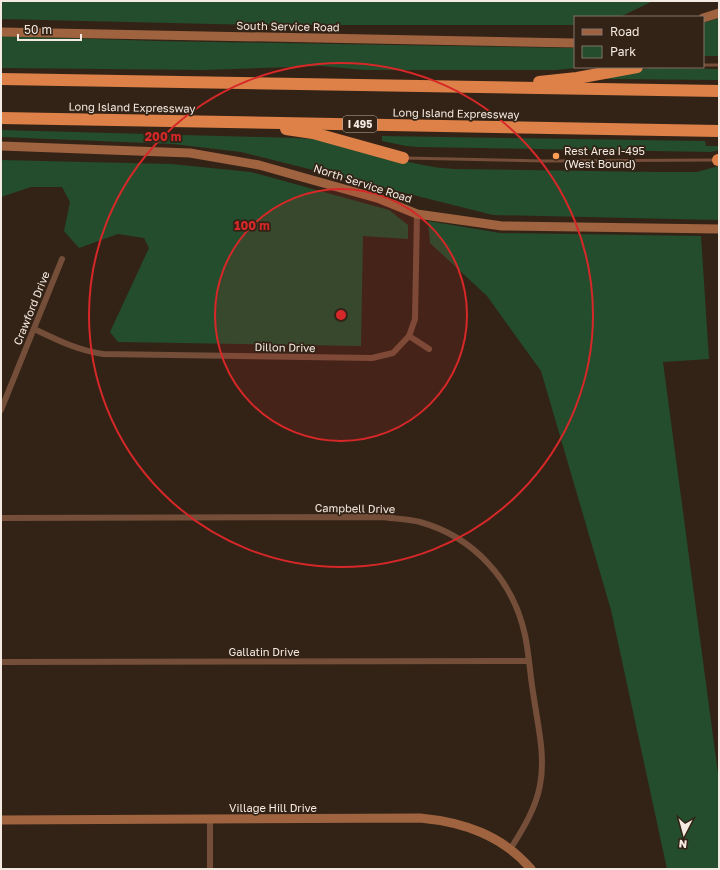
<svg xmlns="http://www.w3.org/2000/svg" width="720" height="870" viewBox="0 0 720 870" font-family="'Golos Text',sans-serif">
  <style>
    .green { fill: #234d2d }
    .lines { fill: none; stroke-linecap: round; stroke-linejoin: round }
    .lane { stroke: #744e39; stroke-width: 3 }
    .street { stroke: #744e39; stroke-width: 6 }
    .secondary { stroke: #9f6340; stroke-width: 9 }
    .highway { stroke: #de8148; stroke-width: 12 }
    .ring { fill: none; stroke: #d62828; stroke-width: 2 }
    .poi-dot { fill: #fd9c56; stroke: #332316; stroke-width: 1.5 }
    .labels { text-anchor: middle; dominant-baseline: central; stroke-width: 3.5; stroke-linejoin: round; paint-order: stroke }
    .shield { fill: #332316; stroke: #bbaea5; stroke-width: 1 }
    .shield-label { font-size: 10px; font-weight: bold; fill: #f5eae2 }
    .street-label { font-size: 11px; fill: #f5eae2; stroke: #332316 }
    .poi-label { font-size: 11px; fill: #f5eae2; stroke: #332316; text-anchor: start }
    .centre { fill: #d62828; stroke: #332316; stroke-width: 2 }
    .ring-label { font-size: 12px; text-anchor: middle; font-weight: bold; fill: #d62828; stroke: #332316; stroke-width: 3.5; stroke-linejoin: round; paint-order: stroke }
  </style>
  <rect width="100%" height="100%" fill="#332316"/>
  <!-- green -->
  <g class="green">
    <path d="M1 1H653L620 17H575V25H258L1 19Z"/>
    <path d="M719 18V56H703V23Z"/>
    <path d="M1 36 158 41 575 48V67H587L555 70H364L322 66 204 70 1 68Z"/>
    <path d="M652 68 719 69V80L607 79 608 75Z"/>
    <path d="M1 130 296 138C310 139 324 139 336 143 375 152 414 167 454 169L657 172H697L719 166V220L493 215 241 152 173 144 1 137Z"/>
    <path d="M382 136 705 141 706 146H719V150L711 152 419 147 406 146 382 141Z"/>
    <path d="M1 160 171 164 251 172 389 210 408 225V239L363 236 361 346 118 342 110 332 149 248 144 238 118 234 79 248 64 231 70 202 62 187H31L1 197Z"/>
    <path d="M428 221 500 233 701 236 709 359 663 362 719 781V869H667L611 610 541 371 487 296 430 243Z"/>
  </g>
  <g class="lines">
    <!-- lane -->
    <g class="lane">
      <path d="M703 65H719"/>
      <path d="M405 158 545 161 715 160"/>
    </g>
    <!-- street -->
    <g class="street">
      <path d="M34 329C57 340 77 350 103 354L372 358 393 353 409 336 415 319 417 214"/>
      <path d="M409 336 429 349"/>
      <path d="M1 410 62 259"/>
      <path d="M1 518 384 517C395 519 408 519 420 522 474 537 513 580 525 635 529 654 530 674 533 692 537 722 546 755 540 785 536 808 523 829 511 848"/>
      <path d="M1 662 528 661"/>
      <path d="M210 819V869"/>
    </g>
    <!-- secondary -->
    <g class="secondary">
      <path d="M703 18 719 13"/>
      <path d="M1 32 575 43"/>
      <path d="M1 146 190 153 259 165 380 199 417 214 502 226 719 229"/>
      <path d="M1 820 420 818C463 822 502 835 531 869"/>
    </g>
    <!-- highway -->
    <g class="highway">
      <path d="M1 79 719 91"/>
      <path d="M539 82 577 78 637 67"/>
      <path d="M1 118 719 131"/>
      <path d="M286 129 313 133 403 158"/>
      <path d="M718 160H719"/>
    </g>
  </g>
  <!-- distance rings -->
  <circle cx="341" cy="315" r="126" fill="#d62828" fill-opacity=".12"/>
  <g class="ring">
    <circle cx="341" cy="315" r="126"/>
    <circle cx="341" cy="315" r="252"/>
  </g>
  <!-- markers -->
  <circle class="poi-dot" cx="556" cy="156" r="4"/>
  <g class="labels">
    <!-- shield labels -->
    <rect class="shield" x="343" y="116" width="34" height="16" rx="3"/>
    <g class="shield-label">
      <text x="360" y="124">I 495</text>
    </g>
    <!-- street labels -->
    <g class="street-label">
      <text transform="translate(288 26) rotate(1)">South Service Road</text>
      <text transform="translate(132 107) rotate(1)">Long Island Expressway</text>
      <text transform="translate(456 113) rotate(1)">Long Island Expressway</text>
      <text transform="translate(363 183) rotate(18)">North Service Road</text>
      <text transform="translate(31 308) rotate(-68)">Crawford Drive</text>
      <text transform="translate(285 347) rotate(1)">Dillon Drive</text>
      <text transform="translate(355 508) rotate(1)">Campbell Drive</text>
      <text x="264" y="651">Gallatin Drive</text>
      <text x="273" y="807">Village Hill Drive</text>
    </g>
    <!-- poi labels -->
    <g class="poi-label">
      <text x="564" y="150">Rest Area I-495<tspan x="564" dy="13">(West Bound)</tspan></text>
    </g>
  </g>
  <circle cx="341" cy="315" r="6" class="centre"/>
  <g class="ring-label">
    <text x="163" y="141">200 m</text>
    <text x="252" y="230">100 m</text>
  </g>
  <!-- border -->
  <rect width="720" height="870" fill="none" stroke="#f5eae2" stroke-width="4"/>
  <!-- legend -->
  <rect x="574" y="16" width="130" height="52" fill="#332316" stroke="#817368"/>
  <rect x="582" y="29" width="20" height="6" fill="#9f6340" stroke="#817368"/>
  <text x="610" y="36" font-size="12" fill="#f5eae2">Road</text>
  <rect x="582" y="46" width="20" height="12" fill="#234d2d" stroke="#817368"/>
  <text x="610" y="56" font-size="12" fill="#f5eae2">Park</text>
  <!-- north arrow -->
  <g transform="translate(684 834) rotate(186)" stroke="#332316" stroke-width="3" paint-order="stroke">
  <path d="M0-3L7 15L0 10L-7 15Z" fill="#f5eae2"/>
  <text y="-6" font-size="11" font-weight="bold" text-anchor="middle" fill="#f5eae2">N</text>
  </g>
  <!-- scale -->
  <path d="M18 34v6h63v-6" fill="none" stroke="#f5eae2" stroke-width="2"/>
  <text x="24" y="34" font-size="12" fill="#f5eae2" stroke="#332316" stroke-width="3" paint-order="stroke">50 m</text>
</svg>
